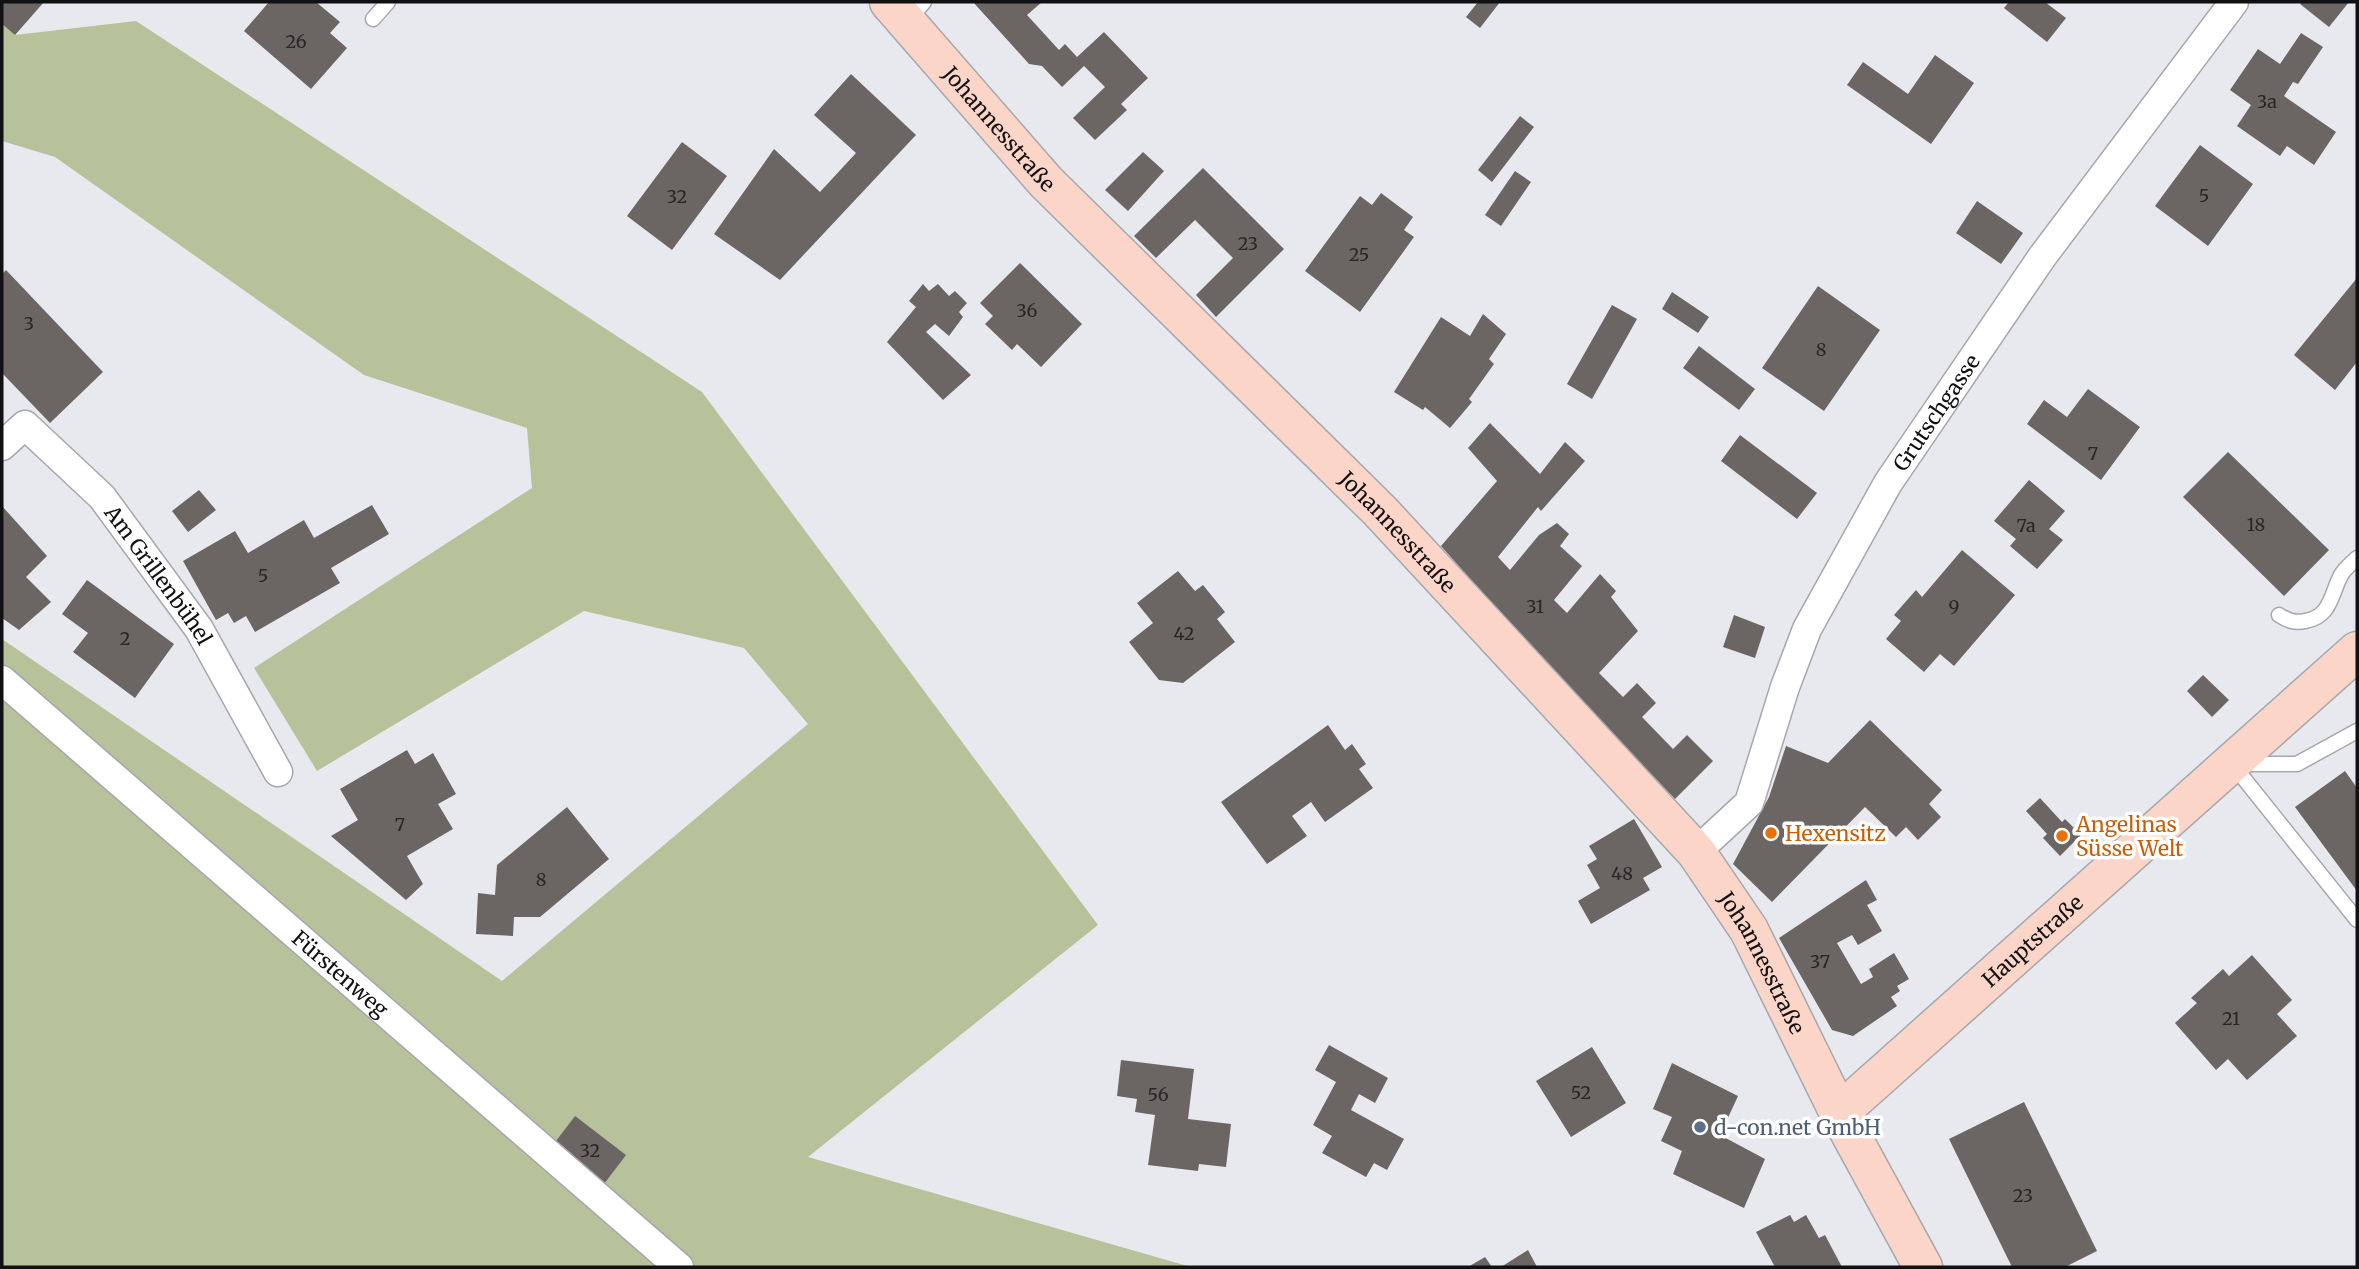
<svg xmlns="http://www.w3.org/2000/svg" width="2359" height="1269" viewBox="0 0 2359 1269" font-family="Merriweather,serif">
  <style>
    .green { fill: #b7c19a }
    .building { fill: #6b6564 }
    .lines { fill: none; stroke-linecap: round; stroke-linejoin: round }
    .lane-casing { stroke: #a6a7ad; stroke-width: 17 }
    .street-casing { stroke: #a6a7ad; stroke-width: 31 }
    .secondary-casing { stroke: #a6a7ad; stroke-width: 41 }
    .lane { stroke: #fff; stroke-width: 14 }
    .street { stroke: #fff; stroke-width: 28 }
    .secondary { stroke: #fbd5c7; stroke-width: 38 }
    .food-dot { fill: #e8710a; stroke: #fff; stroke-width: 2.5 }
    .service-dot { fill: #5c6f8a; stroke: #fff; stroke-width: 2.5 }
    .labels { text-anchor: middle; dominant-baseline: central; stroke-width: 7; stroke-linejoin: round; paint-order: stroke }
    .number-label { font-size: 18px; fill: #282627 }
    .street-label { font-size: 21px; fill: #111113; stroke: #fff }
    .food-label { font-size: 21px; fill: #c56008; stroke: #fff; text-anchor: start }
    .service-label { font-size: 21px; fill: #4e5e75; stroke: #fff; text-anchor: start }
  </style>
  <rect width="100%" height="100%" fill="#e8e9ef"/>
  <!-- green -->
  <path class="green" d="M136 21 702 392 1098 925 808 1157 1191 1267H2V639L502 981 808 724 744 648 584 611 317 771 254 668 532 488 527 428 364 375 55 157 2 141V24L15 35Z"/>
  <!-- building -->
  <g class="building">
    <path d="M2 2H44L15 35 2 24Z"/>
    <path d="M269 2H316L340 22 330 33 347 48 311 89 244 31Z"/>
    <path d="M973 2H1042L1027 15 1059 50 1065 44 1077 57 1104 32 1148 78 1121 104 1127 110 1095 140 1073 118 1105 87 1084 66 1062 87 1042 66 1029 64Z"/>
    <path d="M1478 2H1500L1480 28 1466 17Z"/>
    <path d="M2009 2H2045L2066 18 2047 42 2004 8Z"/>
    <path d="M2302 2H2349L2329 27 2300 4Z"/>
    <path d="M2301 33 2323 47 2298 84 2293 82 2284 96 2336 132 2314 165 2287 146 2280 156 2237 126 2251 105 2230 90 2258 49 2280 64Z"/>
    <path d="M1935 55 1974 83 1931 144 1847 85 1863 62 1908 94Z"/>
    <path d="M851 74 916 135 780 280 714 234 774 149 820 192 856 153 814 115Z"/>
    <path d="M1520 116 1534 127 1492 182 1478 170Z"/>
    <path d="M682 142 727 176 672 250 627 216Z"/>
    <path d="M2200 145 2253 184 2208 246 2155 206Z"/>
    <path d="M1143 152 1164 171 1128 211 1105 190Z"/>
    <path d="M1203 168 1284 249 1216 317 1196 295 1233 258 1195 220 1156 258 1134 236Z"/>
    <path d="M1515 171 1531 182 1501 226 1485 215Z"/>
    <path d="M1381 193 1413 217 1404 230 1414 237 1360 312 1305 271 1360 196 1372 205Z"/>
    <path d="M1977 201 2023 233 2001 264 1956 233Z"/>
    <path d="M1020 263 1082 324 1041 367 1017 344 1012 350 985 324 993 316 980 303Z"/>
    <path d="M6 270 103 372 50 423 2 373V274Z"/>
    <path d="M2357 278V362L2335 390 2294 355Z"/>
    <path d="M923 284 929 291 938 284 949 296 955 291 967 303 959 312 963 317 949 336 935 324 926 332 971 375 943 400 887 342 916 307 909 301Z"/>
    <path d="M1818 286 1880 330 1824 411 1762 368Z"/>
    <path d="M1672 292 1709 317 1698 333 1662 309Z"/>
    <path d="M1612 305 1637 319 1592 399 1567 384Z"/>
    <path d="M1483 314 1506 334 1489 359 1494 364 1469 399 1472 402 1450 428 1425 407 1423 410 1394 392 1441 317 1470 336Z"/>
    <path d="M1699 346 1755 389 1739 410 1683 368Z"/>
    <path d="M2088 389 2140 427 2101 480 2027 424 2044 400 2067 417Z"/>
    <path d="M1490 423 1540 474 1565 442 1585 461 1541 511 1538 507 1498 557 1510 570 1539 535 1557 523 1569 534 1560 546 1582 566 1554 600 1567 613 1600 574 1616 591 1611 597 1638 631 1599 673 1623 697 1637 683 1656 703 1642 717 1673 749 1687 735 1713 761 1675 799 1550 668 1441 546 1497 481 1468 448Z"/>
    <path d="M1740 435 1817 493 1797 519 1721 461Z"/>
    <path d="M2228 452 2329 550 2284 596 2183 497Z"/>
    <path d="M2029 480 2065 511 2049 529 2063 540 2037 569 2010 546 2016 539 1994 521Z"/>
    <path d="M199 490 216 510 188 532 172 511Z"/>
    <path d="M372 505 389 534 331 568 340 583 255 632 246 616 234 623 228 613 216 620 183 561 235 531 248 553 304 520 314 538Z"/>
    <path d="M2 506 47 556 26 577 51 602 19 630 2 618Z"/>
    <path d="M1962 550 2015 595 1954 666 1940 654 1924 672 1886 639 1901 621 1894 615 1916 590 1922 597Z"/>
    <path d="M1178 571 1195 591 1203 585 1225 612 1217 619 1235 642 1183 683 1159 680 1129 642 1153 623 1137 603Z"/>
    <path d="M87 580 174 644 135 698 73 652 88 633 62 614Z"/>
    <path d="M1734 615 1765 627 1755 658 1723 647Z"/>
    <path d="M2203 675 2229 700 2212 717 2187 691Z"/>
    <path d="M1870 720 1942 790 1929 804 1941 817 1918 840 1906 827 1896 837 1865 807 1772 902 1733 864 1769 797 1786 746 1828 763Z"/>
    <path d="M1328 725 1345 750 1352 744 1366 764 1359 769 1373 788 1325 822 1311 802 1292 816 1307 836 1267 864 1221 802Z"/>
    <path d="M407 750 415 764 433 753 456 794 438 804 453 829 407 856 423 884 406 900 331 836 358 820 340 789Z"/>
    <path d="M2345 771 2357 788V891L2295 807Z"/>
    <path d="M2040 798 2062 822 2065 819 2081 835 2060 856 2043 838 2047 834 2026 811Z"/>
    <path d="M567 807 609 859 540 917H514L513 936 476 934 478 893 495 895 497 865Z"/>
    <path d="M1634 819 1662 867 1643 878 1650 890 1591 924 1578 901 1600 888 1587 865 1597 859 1589 846Z"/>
    <path d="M1866 880 1877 900 1867 905 1882 931 1858 945 1852 935 1837 943 1861 984 1873 977 1869 969 1894 953 1909 979 1897 986 1900 991 1891 997 1897 1006 1853 1036 1832 1030 1779 938Z"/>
    <path d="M2252 955 2292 1000 2277 1014 2297 1036 2247 1080 2228 1059 2216 1070 2175 1023 2197 1003 2191 998 2223 969 2229 976Z"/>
    <path d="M1329 1045 1388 1078 1375 1103 1359 1094 1351 1110 1404 1139 1387 1170 1374 1163 1366 1177 1322 1153 1332 1136 1313 1125 1336 1082 1315 1070Z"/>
    <path d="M1592 1047 1626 1103 1571 1137 1536 1081Z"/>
    <path d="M1121 1060 1194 1069 1188 1119 1231 1124 1226 1167 1199 1164 1198 1171 1148 1165 1155 1115 1135 1112 1137 1099 1117 1096Z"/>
    <path d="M1672 1063 1738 1096 1720 1135 1765 1159 1744 1208 1673 1174 1682 1151 1661 1141 1672 1117 1653 1109Z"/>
    <path d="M2024 1102 2097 1251 2065 1267H2012L1949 1139Z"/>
    <path d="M575 1116 626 1155 604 1184 553 1145Z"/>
    <path d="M1790 1215 1794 1222 1806 1215 1819 1238 1825 1235 1842 1267H1775L1756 1232Z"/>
    <path d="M1528 1250 1537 1267H1501Z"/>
    <path d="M1485 1257 1492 1267H1468Z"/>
  </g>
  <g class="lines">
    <defs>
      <g id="lane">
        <path d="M373 19 388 2"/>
        <path d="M908 21 924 2"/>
        <path d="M2279 615C2288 621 2295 623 2305 621 2331 617 2331 594 2341 575 2345 568 2352 563 2357 558"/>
        <path d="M2240 764H2297L2357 731"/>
        <path d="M2233 765 2357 920"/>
      </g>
      <g id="street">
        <path id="s1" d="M2 446 25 425 102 497 199 629 278 772"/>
        <path id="s2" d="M2 680 679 1267"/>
        <path id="s3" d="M1696 852 1749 803 1785 687 1807 629 1888 483 2042 257 2234 2"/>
      </g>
      <g id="secondary">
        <path id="s4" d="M889 2 1046 182 1380 511 1696 852 1749 930 1839 1113 1923 1267"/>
        <path id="s5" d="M1839 1113 2357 651"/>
      </g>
    </defs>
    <!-- lane casing -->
    <use href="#lane" class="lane-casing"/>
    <!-- street casing -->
    <use href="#street" class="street-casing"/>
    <!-- secondary casing -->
    <use href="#secondary" class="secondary-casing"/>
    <!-- lane -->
    <use href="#lane" class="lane"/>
    <!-- street -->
    <use href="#street" class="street"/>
    <!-- secondary -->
    <use href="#secondary" class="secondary"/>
  </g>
  <!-- markers -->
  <g class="food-dot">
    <circle cx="1771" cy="833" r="7"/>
    <circle cx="2062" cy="836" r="7"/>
  </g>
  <circle class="service-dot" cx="1700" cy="1127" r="7"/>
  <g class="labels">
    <!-- number labels -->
    <g class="number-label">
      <text x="296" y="41">26</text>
      <text x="2267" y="101">3a</text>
      <text x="2204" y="195">5</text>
      <text x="677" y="196">32</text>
      <text x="1248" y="243">23</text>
      <text x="1359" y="254">25</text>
      <text x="1027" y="310">36</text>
      <text x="29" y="323">3</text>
      <text x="1821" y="349">8</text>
      <text x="2093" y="453">7</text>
      <text x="2256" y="524">18</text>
      <text x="2026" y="525">7a</text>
      <text x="263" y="575">5</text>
      <text x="1535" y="606">31</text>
      <text x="1954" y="606">9</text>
      <text x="1184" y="633">42</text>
      <text x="125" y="638">2</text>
      <text x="400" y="824">7</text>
      <text x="1622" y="873">48</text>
      <text x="541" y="879">8</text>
      <text x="1820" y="961">37</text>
      <text x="2231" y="1018">21</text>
      <text x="1581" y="1092">52</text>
      <text x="1158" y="1094">56</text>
      <text x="590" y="1150">32</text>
      <text x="2023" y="1195">23</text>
    </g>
    <!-- street labels -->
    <g class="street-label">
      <text stroke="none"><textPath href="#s4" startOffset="168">Johannesstraße</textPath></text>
      <text stroke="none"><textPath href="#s3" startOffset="508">Grutschgasse</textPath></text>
      <text stroke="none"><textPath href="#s4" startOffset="735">Johannesstraße</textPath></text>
      <text stroke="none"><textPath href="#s1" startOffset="233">Am Grillenbühel</textPath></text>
      <text stroke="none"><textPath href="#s5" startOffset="259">Hauptstraße</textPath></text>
      <text stroke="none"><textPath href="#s4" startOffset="1302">Johannesstraße</textPath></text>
      <text stroke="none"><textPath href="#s2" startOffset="448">Fürstenweg</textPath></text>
    </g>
    <!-- food labels -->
    <g class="food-label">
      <text x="2076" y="824">Angelinas<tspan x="2076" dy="24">Süsse Welt</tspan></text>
      <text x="1785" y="833">Hexensitz</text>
    </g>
    <!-- service labels -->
    <g class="service-label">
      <text x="1714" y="1127">d-con.net GmbH</text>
    </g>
  </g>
  <!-- border -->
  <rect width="2359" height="1269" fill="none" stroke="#111113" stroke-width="7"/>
</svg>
